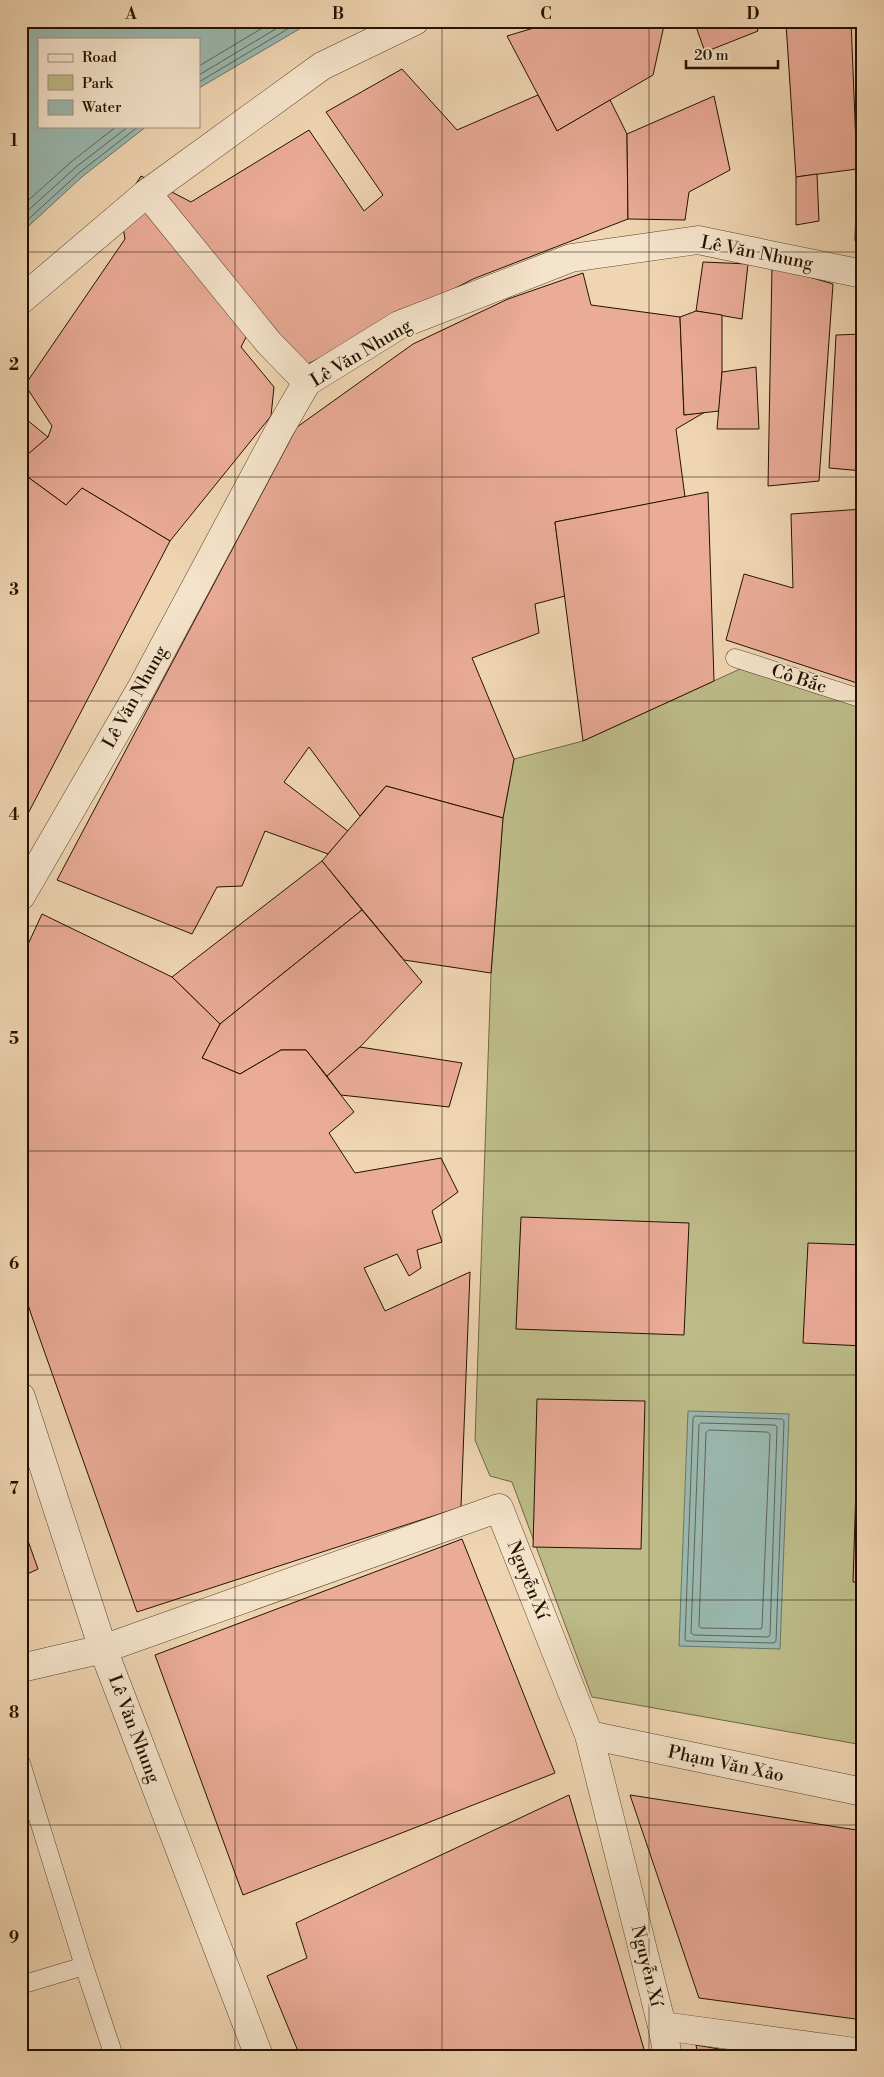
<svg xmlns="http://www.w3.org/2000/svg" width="884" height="2077" viewBox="0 0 884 2077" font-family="'Libre Bodoni',serif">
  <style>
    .green { fill: #bdbc89; stroke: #706745 }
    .water { fill: #9ab8b0; stroke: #6a766a }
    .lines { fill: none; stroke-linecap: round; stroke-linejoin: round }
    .shore { stroke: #5e6558; stroke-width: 1 }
    .building { fill: #eaab97; stroke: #231201 }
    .service-casing { stroke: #56432d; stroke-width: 19 }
    .minor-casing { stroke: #56432d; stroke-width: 29 }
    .tertiary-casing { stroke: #56432d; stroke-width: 29 }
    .service { stroke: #f5e4cc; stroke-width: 18 }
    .minor { stroke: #f5e4cc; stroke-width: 28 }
    .tertiary { stroke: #f5e4cc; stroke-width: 28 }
    .grid { fill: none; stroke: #231201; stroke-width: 1; stroke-opacity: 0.55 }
    .labels { text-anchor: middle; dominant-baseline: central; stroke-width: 4; stroke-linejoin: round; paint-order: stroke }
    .street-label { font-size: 18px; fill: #231201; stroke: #f5e4cc }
    .neatline { fill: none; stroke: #231201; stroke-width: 2 }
    .grid-label { font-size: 16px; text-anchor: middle; font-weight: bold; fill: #231201 }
  </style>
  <rect width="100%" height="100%" fill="#efd5b1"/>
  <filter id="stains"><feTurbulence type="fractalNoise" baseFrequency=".004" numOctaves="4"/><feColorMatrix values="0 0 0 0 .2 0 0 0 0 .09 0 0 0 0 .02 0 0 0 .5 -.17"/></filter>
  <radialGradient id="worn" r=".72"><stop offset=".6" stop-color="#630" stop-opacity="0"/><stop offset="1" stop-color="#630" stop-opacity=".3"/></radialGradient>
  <!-- green -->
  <path class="green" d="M740 669 863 708V1745L592 1697 512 1482 490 1476 475 1440 491 973 503 818 514 759 583 741Z"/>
  <!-- water -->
  <g class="water">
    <path d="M21 21H313L199 88V39H39V126H147L83 176 21 233Z"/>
    <path d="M688 1411 789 1414 780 1649 679 1646Z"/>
  </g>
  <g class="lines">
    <!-- shore -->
    <g class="shore">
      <path d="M199 66 274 21"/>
      <path d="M199 75 289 21"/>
      <path d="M199 82 301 21"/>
      <path d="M21 207 71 162 117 126"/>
      <path d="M21 217 76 167 129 126"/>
      <path d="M21 226 80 172 139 126"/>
      <path d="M695 1416 782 1419 784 1421 776 1641 774 1643 687 1641 685 1640 693 1419Z"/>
      <path d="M701 1423 775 1425 777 1427 770 1635 768 1637 694 1635 691 1633 699 1425Z"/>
      <path d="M709 1430 767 1432 770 1434 762 1627 761 1629 701 1628 699 1626 706 1433Z"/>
    </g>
  </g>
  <!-- building -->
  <g class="building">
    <path d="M557 21H665L653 75 557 131 507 36Z"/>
    <path d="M694 21H755L758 31 705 52Z"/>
    <path d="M795 21H851L857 169 796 177 786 23Z"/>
    <path d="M402 69 457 130 538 95 557 131 610 100 627 134 628 219 473 279 306 365 257 316 241 347 274 387 271 416 170 541 82 488 66 505 21 472V453L48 437 52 426 25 385 125 239 120 209 141 176 191 202 309 130 364 211 383 195 326 112Z"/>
    <path d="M714 96 730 170 689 192 685 220 628 219 627 134Z"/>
    <path d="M857 169H863V238L855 241Z"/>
    <path d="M817 174 819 221 796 225V177Z"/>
    <path d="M703 262 748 264 742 319 696 311Z"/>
    <path d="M772 266 833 284 819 481 768 486Z"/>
    <path d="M583 273 591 305 680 317 684 415 705 412 676 429 685 497 555 522 565 596 535 604 539 633 472 658 514 759 503 818 386 786 360 816 309 747 284 782 348 831 328 854 265 831 242 886 217 887 192 934 57 880 297 427 413 344 508 299Z"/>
    <path d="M696 311 722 315V372L719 411 684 415 680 317Z"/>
    <path d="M863 334V471L829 468 836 335Z"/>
    <path d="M756 367 759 429H717L722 372Z"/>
    <path d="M21 415 48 437 21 460Z"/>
    <path d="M21 472 66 505 82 488 170 541 21 827Z"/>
    <path d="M708 492 714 681 583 741 555 522Z"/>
    <path d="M863 509V685L726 640 744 574 793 588 791 514Z"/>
    <path d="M386 786 503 818 491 973 404 960 322 861Z"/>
    <path d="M322 861 362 910 220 1024 172 977Z"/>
    <path d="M362 910 422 982 360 1047 327 1076 306 1050H281L240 1074 202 1058 220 1024Z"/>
    <path d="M42 914 172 977 220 1024 202 1058 240 1074 281 1050H306L354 1112 329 1133 355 1173 441 1158 458 1192 432 1211 442 1242 417 1250 421 1268 409 1276 397 1254 364 1268 385 1311 470 1272 461 1507 137 1612 31 1314 21 1281V963L24 953Z"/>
    <path d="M360 1047 462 1063 449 1107 341 1095 327 1076Z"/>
    <path d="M521 1217 689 1223 684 1335 516 1329Z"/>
    <path d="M808 1243 863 1245V1346L803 1343Z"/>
    <path d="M860 1362H863V1582H853Z"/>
    <path d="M537 1399 645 1401 641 1549 533 1547Z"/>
    <path d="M21 1521 38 1569 21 1577Z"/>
    <path d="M462 1539 555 1773 243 1895 155 1655Z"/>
    <path d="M569 1795 646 2056H300L267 1976 307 1958 296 1923Z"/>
    <path d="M630 1795 863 1831V2020L699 1998Z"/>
    <path d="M696 2045 759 2056H698Z"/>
  </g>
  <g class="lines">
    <defs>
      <g id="service">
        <path d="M735 658 863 699"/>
        <path d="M21 1763 84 1966 114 2056"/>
        <path d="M21 1985 84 1966"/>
      </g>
      <g id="minor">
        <path d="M147 193 269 343 307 382"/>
        <path d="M21 300 147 193 322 66 415 21"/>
        <path d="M21 1668 103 1649 499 1508 589 1735 662 2026 668 2056"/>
        <path d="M589 1735 863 1792"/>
        <path d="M662 2026 863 2053"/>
      </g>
      <g id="tertiary">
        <path d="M21 896 142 687 281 427 307 382 399 325 571 258 698 240 863 274"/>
        <path d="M21 1397 103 1649 259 2056"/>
      </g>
    </defs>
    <!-- service casing -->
    <use href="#service" class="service-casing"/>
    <!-- minor casing -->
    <use href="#minor" class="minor-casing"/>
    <!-- tertiary casing -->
    <use href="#tertiary" class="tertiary-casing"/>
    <!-- service -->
    <use href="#service" class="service"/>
    <!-- minor -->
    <use href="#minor" class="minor"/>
    <!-- tertiary -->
    <use href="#tertiary" class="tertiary"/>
  </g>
  <!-- grid -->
  <path class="grid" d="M235 21V2056M442 21V2056M649 21V2056M21 252H863M21 477H863M21 701H863M21 926H863M21 1151H863M21 1375H863M21 1600H863M21 1825H863"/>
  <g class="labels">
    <!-- street labels -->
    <g class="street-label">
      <text transform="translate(757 253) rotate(11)">Lê Văn Nhung</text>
      <text transform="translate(361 353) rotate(-31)">Lê Văn Nhung</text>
      <text transform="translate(799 679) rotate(18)">Cô Bắc</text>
      <text transform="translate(135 697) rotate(-61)">Lê Văn Nhung</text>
      <text transform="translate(528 1580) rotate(68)">Nguyễn Xí</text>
      <text transform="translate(134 1729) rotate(69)">Lê Văn Nhung</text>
      <text transform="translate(726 1764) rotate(12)">Phạm Văn Xảo</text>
      <text transform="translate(647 1966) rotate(76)">Nguyễn Xí</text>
    </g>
  </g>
  <!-- margin -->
  <rect width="884" height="2077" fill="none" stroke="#efd5b1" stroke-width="55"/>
  <!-- legend -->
  <rect x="38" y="38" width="162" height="90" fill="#f5e4cc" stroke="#a1907b"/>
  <rect x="48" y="54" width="25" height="8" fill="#f5e4cc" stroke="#a1907b"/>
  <text x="82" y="62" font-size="15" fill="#231201">Road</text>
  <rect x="48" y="75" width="25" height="15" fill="#bdbc89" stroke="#a1907b"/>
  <text x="82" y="88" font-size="15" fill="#231201">Park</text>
  <rect x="48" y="100" width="25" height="15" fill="#9ab8b0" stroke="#a1907b"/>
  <text x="82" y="112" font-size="15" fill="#231201">Water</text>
  <!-- scale -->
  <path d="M686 60v8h92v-8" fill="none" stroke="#231201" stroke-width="2.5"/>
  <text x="694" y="60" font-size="15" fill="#231201" stroke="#f5e4cc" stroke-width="4" paint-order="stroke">20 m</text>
  <rect x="28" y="28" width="828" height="2022" class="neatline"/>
  <g class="grid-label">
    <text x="131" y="19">A</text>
    <text x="338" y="19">B</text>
    <text x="546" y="19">C</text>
    <text x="753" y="19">D</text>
    <text x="14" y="146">1</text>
    <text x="14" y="370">2</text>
    <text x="14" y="595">3</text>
    <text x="14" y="820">4</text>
    <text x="14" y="1044">5</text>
    <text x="14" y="1269">6</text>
    <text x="14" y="1494">7</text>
    <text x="14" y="1718">8</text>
    <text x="14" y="1943">9</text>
  </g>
  <rect width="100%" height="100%" filter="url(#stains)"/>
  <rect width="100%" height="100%" fill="url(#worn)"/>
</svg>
